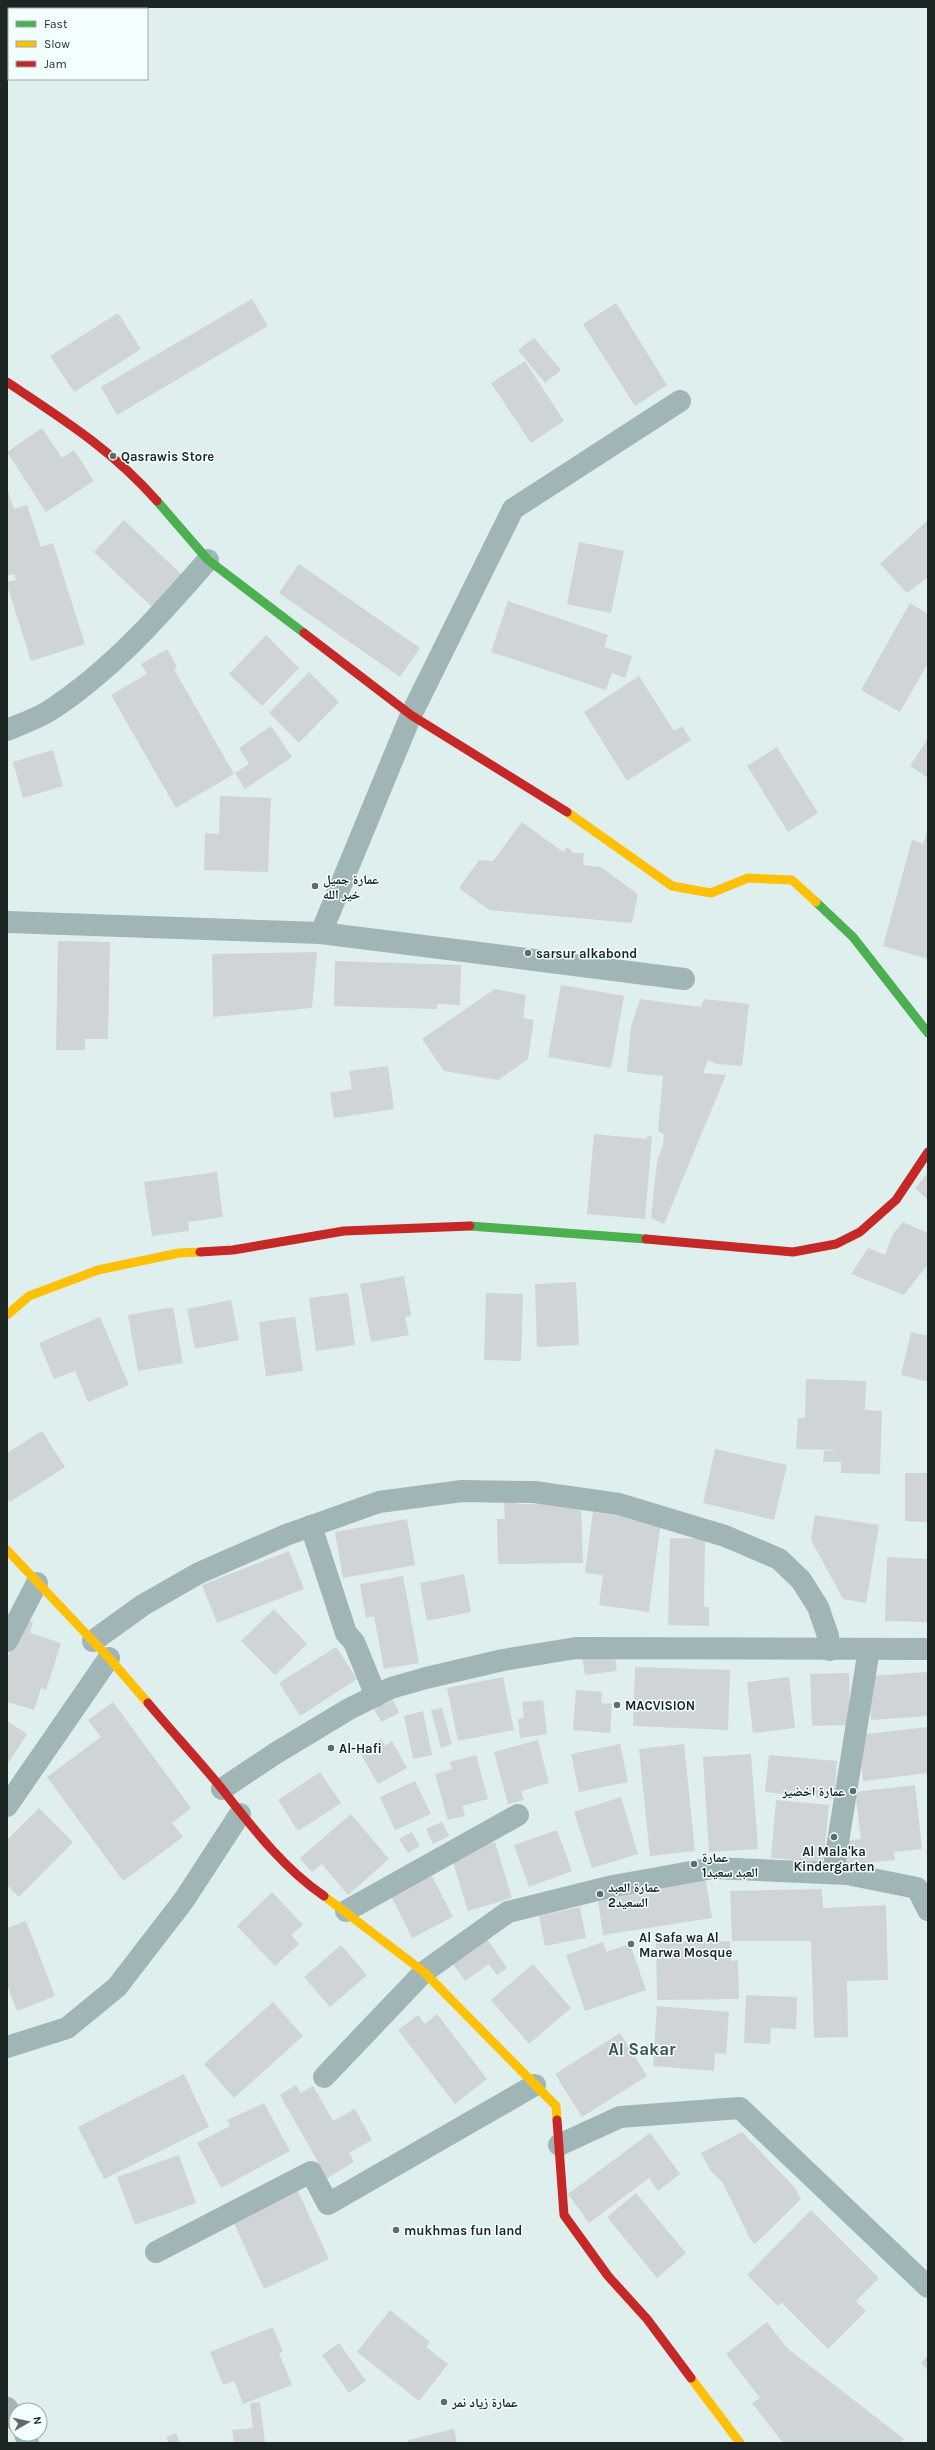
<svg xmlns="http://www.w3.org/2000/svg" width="935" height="2450" viewBox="0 0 935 2450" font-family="Karla,'Noto Naskh Arabic',sans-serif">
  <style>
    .building { fill: #d1d4d6 }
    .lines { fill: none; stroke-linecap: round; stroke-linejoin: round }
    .street { stroke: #a0b6b6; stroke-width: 22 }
    .fast { stroke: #4caf50; stroke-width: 9 }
    .slow { stroke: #ffc107; stroke-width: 9 }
    .jam { stroke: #c62828; stroke-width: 9 }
    .poi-dot { fill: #5f6c6b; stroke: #f3fefe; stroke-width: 1.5 }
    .labels { text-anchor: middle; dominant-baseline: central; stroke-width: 3; stroke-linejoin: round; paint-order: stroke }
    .poi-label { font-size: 13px; font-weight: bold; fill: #1b2625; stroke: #f3fefe; text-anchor: start }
    .district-label { font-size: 17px; font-weight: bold; fill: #3b5554; stroke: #f3fefe }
  </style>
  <rect width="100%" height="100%" fill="#deefee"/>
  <!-- building -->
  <g class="building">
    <path d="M252 299 268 326 117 415 101 387Z"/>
    <path d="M616 303 667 385 635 406 583 324Z"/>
    <path d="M118 313 141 349 74 392 50 356Z"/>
    <path d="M534 338 561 370 545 383 518 350Z"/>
    <path d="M525 361 564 421 531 443 491 383Z"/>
    <path d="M42 428 62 458 74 450 94 481 46 512 7 452Z"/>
    <path d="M7 488 14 509 27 505 41 547 53 543 85 644 31 661 7 585V582L16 580 14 574 7 576Z"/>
    <path d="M124 520 182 575 152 607 94 552Z"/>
    <path d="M928 520V577L907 593 880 564Z"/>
    <path d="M579 542 624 551 611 613 567 604Z"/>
    <path d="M299 564 420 648 400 677 279 593Z"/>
    <path d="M508 601 608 635 604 647 632 656 625 678 612 673 606 690 491 652Z"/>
    <path d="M910 603 928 614V663L900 712 861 690Z"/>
    <path d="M266 635 299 668 262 706 229 674Z"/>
    <path d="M167 649 177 667 174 669 234 774 176 808 111 695 147 674 141 664Z"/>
    <path d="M309 672 339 702 299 743 269 713Z"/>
    <path d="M639 676 674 731 682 726 691 740 627 781 584 712Z"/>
    <path d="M271 726 292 757 245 789 235 773 249 764 239 748Z"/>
    <path d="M928 738V778L910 766Z"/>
    <path d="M777 747 818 813 788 832 747 766Z"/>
    <path d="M53 750 63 786 23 798 13 762Z"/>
    <path d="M220 796 271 798 268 872 204 870 205 833 219 834Z"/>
    <path d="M522 822 563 852 567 847 574 853H584L583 865 601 867 638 894 632 923 489 910 459 888 479 860 493 861Z"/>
    <path d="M928 828V959L883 946 912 840 923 844Z"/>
    <path d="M58 941 110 942 108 1039H85V1050H56Z"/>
    <path d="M317 952 312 1008 213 1017 212 954Z"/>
    <path d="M335 961 461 965 460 1005 437 1004V1009L334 1006Z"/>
    <path d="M561 985 624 996 611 1068 548 1057Z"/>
    <path d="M495 989 526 995 523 1018 534 1020 528 1059 498 1080 444 1071 422 1039Z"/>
    <path d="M640 999 701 1007 704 999 749 1004 742 1066 717 1064 708 1060 703 1073 726 1075 664 1224 651 1218 657 1162 663 1145 664 1134 658 1131 663 1076 627 1072 631 1027Z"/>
    <path d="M388 1066 394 1109 334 1118 330 1093 352 1089 349 1071Z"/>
    <path d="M594 1134 647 1139V1136H652L645 1219 587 1214Z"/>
    <path d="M217 1172 223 1217 188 1222 189 1231 152 1236 144 1182Z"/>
    <path d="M928 1173V1200L915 1188Z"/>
    <path d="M903 1222 928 1233V1264L904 1295 851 1274 868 1248 885 1255 893 1234Z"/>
    <path d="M404 1276 411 1316 405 1317 409 1335 371 1342 360 1284Z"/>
    <path d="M576 1282 579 1345 537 1347 535 1284Z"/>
    <path d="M348 1293 355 1345 316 1351 309 1298Z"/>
    <path d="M486 1293 523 1294 521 1361 484 1360Z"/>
    <path d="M231 1300 239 1340 195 1349 187 1309Z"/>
    <path d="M173 1307 183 1363 138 1371 128 1315Z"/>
    <path d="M100 1317 129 1385 88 1402 75 1371 54 1379 39 1343Z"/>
    <path d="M295 1317 303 1371 266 1376 259 1322Z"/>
    <path d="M911 1332 928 1336V1382L901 1375Z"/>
    <path d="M806 1379 866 1381 865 1410 882 1411 880 1474 841 1473V1462H823L824 1451 838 1450 796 1449 798 1418H805Z"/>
    <path d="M42 1431 65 1467 10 1502 7 1498V1453Z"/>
    <path d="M715 1449 787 1465 774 1520 703 1503Z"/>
    <path d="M905 1473H928V1522L905 1521Z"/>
    <path d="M518 1492V1504L581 1503 583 1563 498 1564 497 1519H505L504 1502 490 1503V1493Z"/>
    <path d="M593 1512 661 1521 649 1612 599 1605 603 1575 585 1573Z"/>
    <path d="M815 1515 879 1525 866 1603 843 1599 811 1540Z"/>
    <path d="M407 1519 415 1565 343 1578 335 1532Z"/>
    <path d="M670 1538 705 1539 704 1607H709V1626L668 1625Z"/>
    <path d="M289 1551 304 1589 217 1623 202 1585Z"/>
    <path d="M887 1557 928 1559V1622L885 1621Z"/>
    <path d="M464 1574 471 1612 427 1621 420 1583Z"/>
    <path d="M403 1576 419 1663 384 1669 374 1616 366 1618 360 1584Z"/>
    <path d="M274 1609 307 1644 275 1675 241 1641Z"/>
    <path d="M20 1619 33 1622 30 1633 61 1643 46 1690 41 1688 34 1710 7 1702V1659Z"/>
    <path d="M336 1647 357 1679 300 1716 279 1683Z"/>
    <path d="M614 1651 617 1671 585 1675 582 1655Z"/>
    <path d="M635 1667 730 1670 728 1730 633 1726Z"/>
    <path d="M928 1672V1716L871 1720 868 1676Z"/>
    <path d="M849 1673 850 1725 812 1726 810 1674Z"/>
    <path d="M503 1677 514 1730 458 1741 447 1688Z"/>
    <path d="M789 1677 795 1728 753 1733 747 1682Z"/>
    <path d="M576 1690 602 1692 601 1703 612 1704 610 1733 573 1730Z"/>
    <path d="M393 1700 399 1713 381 1722 374 1709Z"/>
    <path d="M543 1700 547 1734 520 1738 518 1719 524 1718 522 1702Z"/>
    <path d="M113 1702 191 1808 172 1823 183 1837 123 1881 47 1777 101 1737 88 1720Z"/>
    <path d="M442 1708 452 1744 441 1748 431 1710Z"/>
    <path d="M423 1711 432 1755 413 1759 404 1716Z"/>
    <path d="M7 1721 27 1734 7 1765Z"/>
    <path d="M928 1727V1773L863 1781 858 1735Z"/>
    <path d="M381 1739 385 1746 392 1741 407 1768 378 1784 359 1751Z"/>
    <path d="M538 1740 549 1783 521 1791 524 1800 508 1804 494 1752Z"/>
    <path d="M620 1744 628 1782 579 1792 571 1754Z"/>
    <path d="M684 1744 695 1851 650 1856 639 1749Z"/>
    <path d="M751 1754 758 1849 709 1852 703 1757Z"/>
    <path d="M476 1755 488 1799 462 1806 465 1816 448 1820 435 1774 452 1769 450 1762Z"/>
    <path d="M769 1755 837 1761 834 1799 765 1792Z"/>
    <path d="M320 1772 341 1803 298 1831 278 1800Z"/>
    <path d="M415 1781 431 1814 395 1830 380 1797Z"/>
    <path d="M915 1785 922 1849 894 1852 895 1860 845 1865 843 1841 861 1839 855 1792Z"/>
    <path d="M621 1797 638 1854 592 1868 574 1812Z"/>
    <path d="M776 1800 829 1805 823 1863 771 1858Z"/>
    <path d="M39 1808 73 1842 19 1897 7 1885V1840Z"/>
    <path d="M351 1814 389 1859 348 1895 322 1864 312 1872 300 1858Z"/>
    <path d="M442 1822 449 1836 433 1844 426 1829Z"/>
    <path d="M557 1830 572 1871 529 1887 514 1845Z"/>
    <path d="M412 1832 420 1846 408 1853 399 1839Z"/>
    <path d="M495 1842 512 1898 468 1911 451 1856Z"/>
    <path d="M432 1876 453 1917 412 1938 391 1896Z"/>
    <path d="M705 1876 712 1918 603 1935 597 1893Z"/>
    <path d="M822 1889 823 1908 886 1905 888 1980 847 1981 848 2037 814 2038 811 1941H732L730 1891Z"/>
    <path d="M272 1892 303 1925 291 1935 299 1944 275 1966 237 1926Z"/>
    <path d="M580 1907 586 1938 545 1946 539 1916Z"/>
    <path d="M26 1921 55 1996 17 2011 7 1984V1928Z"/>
    <path d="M484 1935 507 1968 497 1975 489 1964 465 1981 450 1960Z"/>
    <path d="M730 1941 731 1961 738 1960 739 1999 657 2000 656 1942Z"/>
    <path d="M603 1942 606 1952 630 1944 646 1990 585 2011 566 1955Z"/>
    <path d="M341 1945 367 1975 330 2007 304 1977Z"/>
    <path d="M533 1964 571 2008 529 2044 491 2000Z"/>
    <path d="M746 1995 797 1997 796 2029 771 2028 770 2044 744 2043Z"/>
    <path d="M273 2002 303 2036 234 2098 204 2064Z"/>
    <path d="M657 2006 729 2012 726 2054 715 2053 714 2071 653 2066Z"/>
    <path d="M437 2014 487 2079 455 2104 398 2030 418 2015 425 2024Z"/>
    <path d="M620 2033 647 2076 582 2117 555 2074Z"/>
    <path d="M184 2074 209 2127 104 2179 78 2127Z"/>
    <path d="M296 2085 301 2093 313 2086 333 2121 355 2109 372 2140 349 2153 354 2162 327 2178 280 2095Z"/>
    <path d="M264 2103 290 2151 221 2188 197 2143 230 2126 227 2120Z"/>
    <path d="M742 2132 795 2188 801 2199 755 2244 750 2239 723 2183 710 2170 701 2153Z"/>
    <path d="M650 2133 680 2174 658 2191 649 2178 589 2223 568 2194Z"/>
    <path d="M179 2155 196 2203 135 2225 117 2177Z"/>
    <path d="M298 2191 329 2259 264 2289 233 2221Z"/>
    <path d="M636 2193 686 2253 657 2278 607 2217Z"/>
    <path d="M811 2210 879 2278 856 2301 866 2311 828 2349 781 2302 778 2306 747 2275Z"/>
    <path d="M390 2310 430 2342 426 2347 448 2364 419 2401 357 2352Z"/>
    <path d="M767 2322 787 2348 904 2439 899 2443H783L752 2403 760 2398 726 2354Z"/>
    <path d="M273 2327 283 2352 279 2353 292 2385 243 2404 234 2381 223 2385 210 2352Z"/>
    <path d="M339 2343 366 2381 349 2393 322 2355Z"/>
    <path d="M928 2355V2370L921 2363Z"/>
    <path d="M260 2402 265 2443H234L232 2430 253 2428 250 2403Z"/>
    <path d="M454 2429 457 2443H409L408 2440Z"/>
    <path d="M176 2433 180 2443H169L166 2437Z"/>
  </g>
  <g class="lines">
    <!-- street -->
    <g class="street">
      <path d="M7 730C21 724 36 719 49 711 111 671 160 615 208 560"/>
      <path d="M7 922 321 933 684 979"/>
      <path d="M321 933 411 715 513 509 680 401"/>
      <path d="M311 1526 346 1633 354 1642 376 1696"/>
      <path d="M7 1641 37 1583"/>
      <path d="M93 1641 143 1605 199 1573 286 1535 379 1502 462 1491 534 1492 619 1504 725 1536 779 1559 801 1580 818 1607 828 1636 829 1650"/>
      <path d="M222 1789 276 1753 349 1709 391 1688 426 1678 503 1660 576 1648 928 1649"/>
      <path d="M7 1806 109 1658"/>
      <path d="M833 1873 869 1649"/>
      <path d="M346 1911 518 1815"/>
      <path d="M7 2047 67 2028 117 1987 184 1900 240 1814"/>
      <path d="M324 2077 424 1972 508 1912 613 1886 713 1868 847 1874 917 1888 928 1910"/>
      <path d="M559 2145 620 2117 740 2108 928 2287"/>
      <path d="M156 2252 311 2172 328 2204 535 2085"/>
      <path d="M7 2408 16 2420"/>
      <path d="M25 2434 28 2443"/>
    </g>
    <!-- fast -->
    <g class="fast">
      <path d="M157 501 208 560 304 633"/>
      <path d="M816 902 853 937 928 1033"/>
      <path d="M470 1226 646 1239"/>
    </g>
    <!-- slow -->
    <g class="slow">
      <path d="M567 812 672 886 711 893 748 878 792 880 816 902"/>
      <path d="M7 1315 29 1296 98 1270 179 1253 200 1252"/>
      <path d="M7 1550 109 1658 148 1703"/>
      <path d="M324 1896 424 1972 556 2106 557 2120"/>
      <path d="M691 2378 740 2443"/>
    </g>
    <!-- jam -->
    <g class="jam">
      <path d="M7 382C64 420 111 449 157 501"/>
      <path d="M304 633 411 715 567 812"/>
      <path d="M646 1239 793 1252 836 1244 860 1232 896 1200 928 1152"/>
      <path d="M200 1252 233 1250 344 1231 470 1226"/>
      <path d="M148 1703C172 1732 198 1759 222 1789 252 1827 283 1868 324 1896"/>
      <path d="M557 2120 564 2215 608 2276 647 2319 691 2378"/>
    </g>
  </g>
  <!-- markers -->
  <g class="poi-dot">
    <circle cx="113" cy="456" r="4"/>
    <circle cx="315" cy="886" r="4"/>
    <circle cx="528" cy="953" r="4"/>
    <circle cx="617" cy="1705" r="4"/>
    <circle cx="331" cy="1748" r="4"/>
    <circle cx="853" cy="1791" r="4"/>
    <circle cx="834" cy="1837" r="4"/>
    <circle cx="694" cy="1864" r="4"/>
    <circle cx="600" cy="1894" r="4"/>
    <circle cx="631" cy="1944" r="4"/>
    <circle cx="396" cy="2230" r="4"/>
    <circle cx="444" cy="2402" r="4"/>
  </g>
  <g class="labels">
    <!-- poi labels -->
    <g class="poi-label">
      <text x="121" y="456">Qasrawis Store</text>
      <text x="323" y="879">عمارة جميل<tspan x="323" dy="15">خير الله</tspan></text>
      <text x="536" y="953">sarsur alkabond</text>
      <text x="625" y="1705">MACVISION</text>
      <text x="339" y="1748">Al-Hafi</text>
      <text x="845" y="1791" text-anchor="end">عمارة اخضير</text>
      <text x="834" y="1851" text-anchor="middle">Al Mala'ka<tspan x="834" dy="15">Kindergarten</tspan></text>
      <text x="702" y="1857">عمارة<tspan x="702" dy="15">العبد سعيد1</tspan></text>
      <text x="608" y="1887">عمارة العبد<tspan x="608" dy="15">السعيد2</tspan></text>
      <text x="639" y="1937">Al Safa wa Al<tspan x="639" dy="15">Marwa Mosque</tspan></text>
      <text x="404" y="2230">mukhmas fun land</text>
      <text x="452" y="2402">عمارة زياد نمر</text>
    </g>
    <!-- district labels -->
    <g class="district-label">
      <text x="642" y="2049">Al Sakar</text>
    </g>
  </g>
  <!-- border -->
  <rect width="935" height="2450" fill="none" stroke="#1b2625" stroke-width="16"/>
  <!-- legend -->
  <rect x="8" y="8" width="140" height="72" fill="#f3fefe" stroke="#9da8a7"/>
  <rect x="16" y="21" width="20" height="6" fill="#4caf50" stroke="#9da8a7"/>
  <text x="44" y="28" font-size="12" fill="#1b2625">Fast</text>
  <rect x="16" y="41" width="20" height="6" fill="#ffc107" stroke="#9da8a7"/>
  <text x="44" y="48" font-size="12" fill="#1b2625">Slow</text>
  <rect x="16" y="61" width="20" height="6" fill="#c62828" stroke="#9da8a7"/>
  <text x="44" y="68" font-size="12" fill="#1b2625">Jam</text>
  <!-- north arrow -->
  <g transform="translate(28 2422) rotate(81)"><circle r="19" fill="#f3fefe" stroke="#9da8a7"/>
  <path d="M0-3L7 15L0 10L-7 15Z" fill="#5f6c6b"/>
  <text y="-6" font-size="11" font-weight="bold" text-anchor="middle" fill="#1b2625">N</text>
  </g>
</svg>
